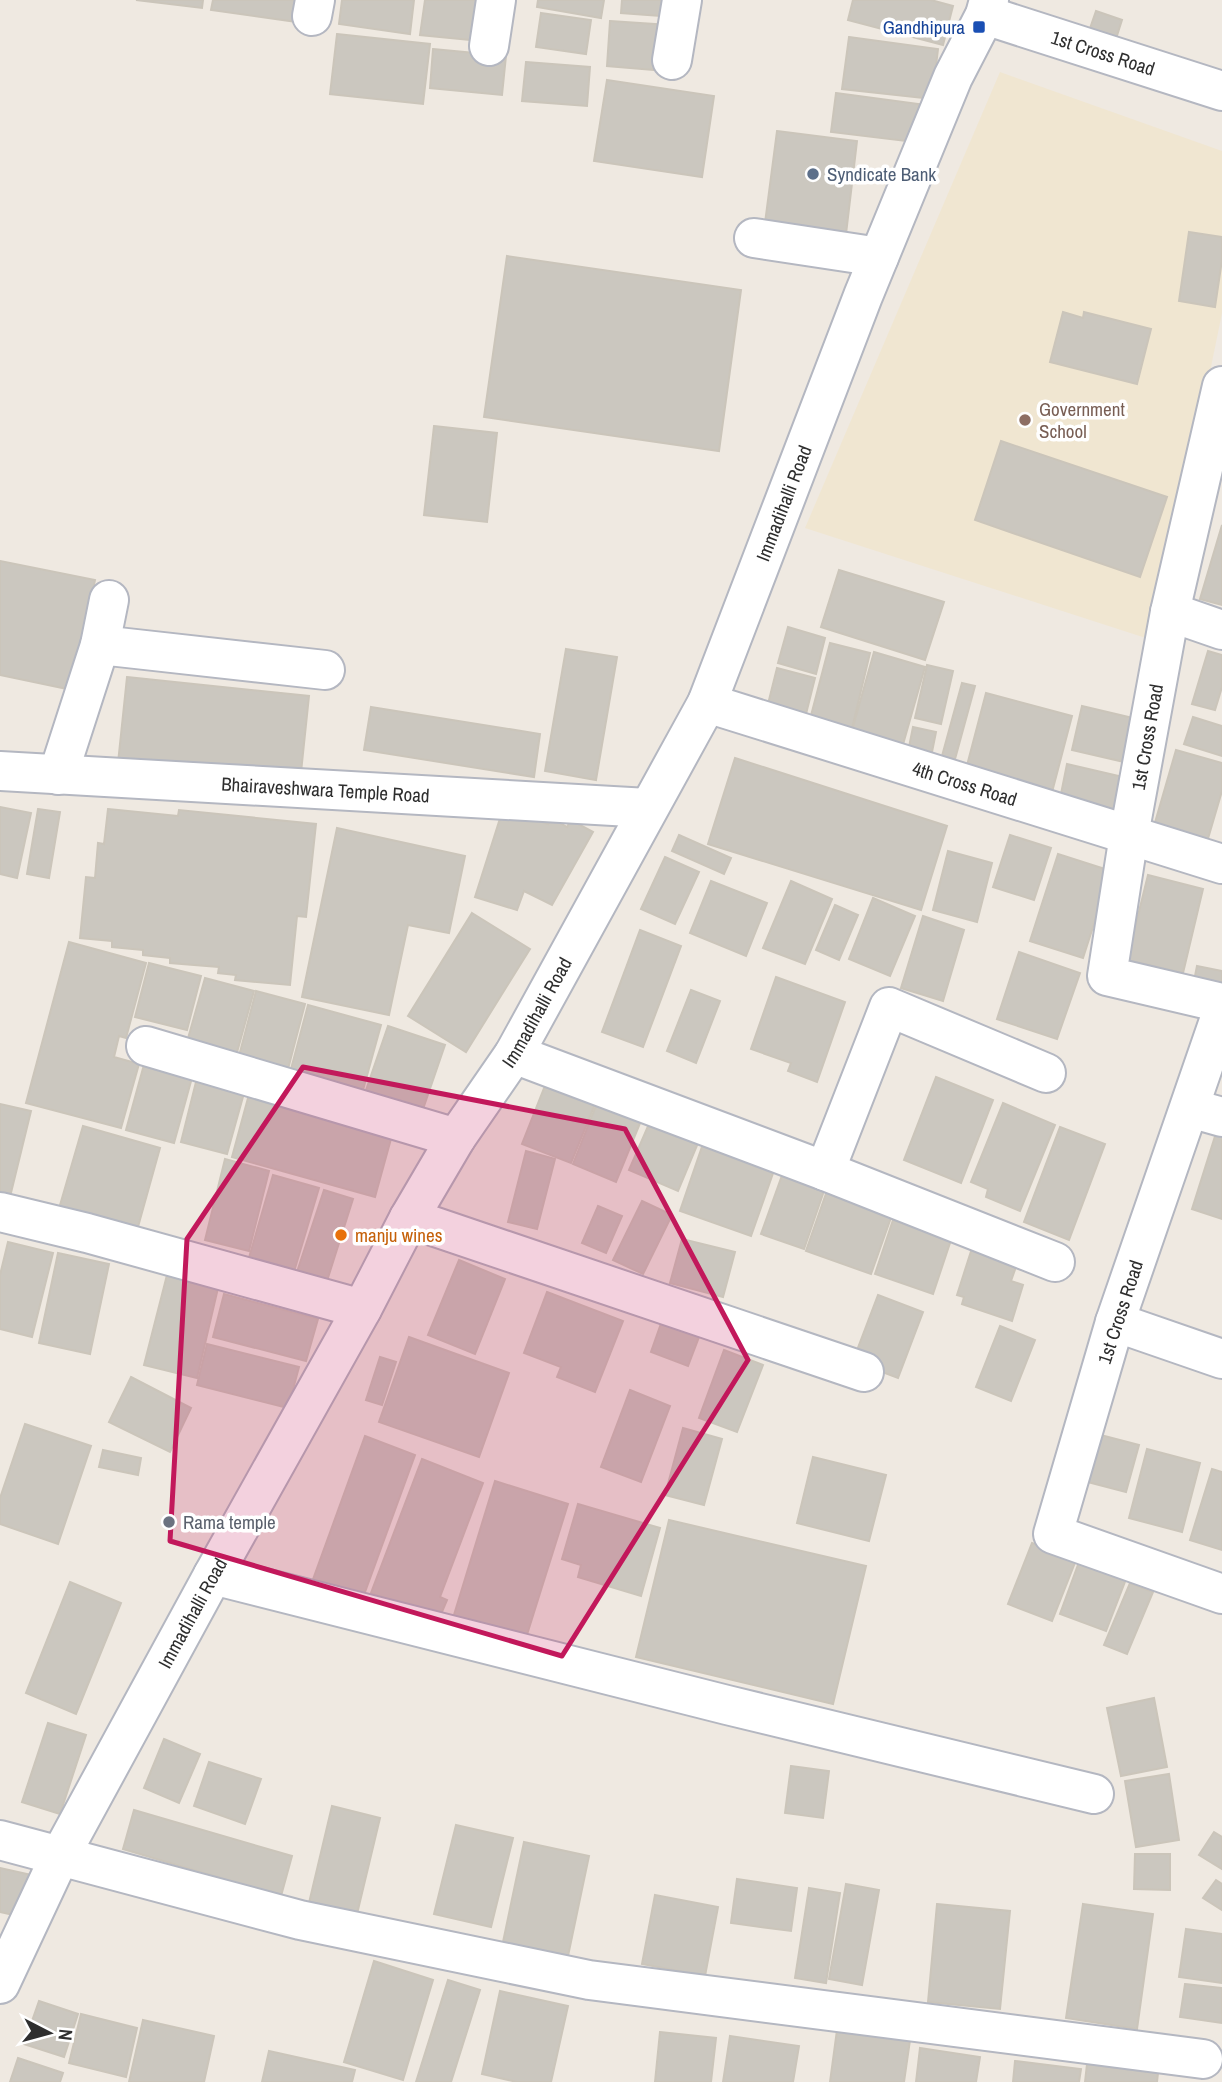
<svg xmlns="http://www.w3.org/2000/svg" width="1222" height="2082" viewBox="0 0 1222 2082" font-family="'Archivo Narrow',sans-serif">
  <style>
    .education { fill: #f0e6d1 }
    .building { fill: #cbc7bf; stroke: #cbc5ba; stroke-width: 2 }
    .lines { fill: none; stroke-linecap: round; stroke-linejoin: round }
    .minor-casing { stroke: #b4b7c1; stroke-width: 42 }
    .minor { stroke: #fff; stroke-width: 38 }
    .marked { fill: #c2185b; fill-opacity: 0.2; stroke: #c2185b; stroke-width: 5; stroke-linejoin: round }
    .transit-dot { fill: #1a4fb4; stroke: #fff; stroke-width: 2.5 }
    .service-dot { fill: #5c6f8a; stroke: #fff; stroke-width: 2.5 }
    .education-dot { fill: #8d6e63; stroke: #fff; stroke-width: 2.5 }
    .food-dot { fill: #e8710a; stroke: #fff; stroke-width: 2.5 }
    .worship-dot { fill: #6b7280; stroke: #fff; stroke-width: 2.5 }
    .labels { text-anchor: middle; dominant-baseline: central; stroke-width: 7; stroke-linejoin: round; paint-order: stroke }
    .transit-label { font-size: 19px; fill: #164399; stroke: #fff; text-anchor: end }
    .street-label { font-size: 19px; fill: #2e2e2e; stroke: #fff }
    .service-label { font-size: 19px; fill: #4e5e75; stroke: #fff; text-anchor: start }
    .education-label { font-size: 19px; fill: #785e54; stroke: #fff; text-anchor: start }
    .food-label { font-size: 19px; fill: #c56008; stroke: #fff; text-anchor: start }
    .worship-label { font-size: 19px; fill: #5b616d; stroke: #fff; text-anchor: start }
  </style>
  <rect width="100%" height="100%" fill="#efe9e1"/>
  <!-- education -->
  <path class="education" d="M1000 72 1222 151V313L1155 641 805 528Z"/>
  <!-- building -->
  <g class="building">
    <path d="M136 0H203L202 8Z"/>
    <path d="M213 0H299L297 22 211 10Z"/>
    <path d="M342 0H414L410 34 339 24Z"/>
    <path d="M425 0H485L480 41 420 35Z"/>
    <path d="M538 0H604L601 18 537 7Z"/>
    <path d="M622 0H675L674 17 621 13Z"/>
    <path d="M853 0H931L953 6 943 45 848 20Z"/>
    <path d="M1096 11 1122 20 1114 45 1087 37Z"/>
    <path d="M541 13 591 20 586 54 536 47Z"/>
    <path d="M610 21 669 25 665 71 607 66Z"/>
    <path d="M337 34 430 44 423 104 330 94Z"/>
    <path d="M849 37 938 49 932 99 842 89Z"/>
    <path d="M433 49 506 56 502 95 430 88Z"/>
    <path d="M526 62 590 67 587 106 522 101Z"/>
    <path d="M607 80 714 96 702 177 594 161Z"/>
    <path d="M836 93 919 104 914 142 831 132Z"/>
    <path d="M777 131 857 141 846 234 765 223Z"/>
    <path d="M1189 232 1222 237V260L1215 307 1179 301Z"/>
    <path d="M507 256 741 290 719 451 484 417Z"/>
    <path d="M1063 312 1083 318 1084 312 1151 329 1137 384 1050 362Z"/>
    <path d="M434 426 497 433 487 522 424 515Z"/>
    <path d="M1001 441 1167 497 1140 577 975 520Z"/>
    <path d="M1222 525V605L1200 599Z"/>
    <path d="M0 561 95 580 72 690 0 675Z"/>
    <path d="M839 570 944 602 925 660 821 627Z"/>
    <path d="M788 627 825 638 816 674 778 663Z"/>
    <path d="M830 643 870 653 850 737 808 727Z"/>
    <path d="M566 649 617 657 596 780 545 771Z"/>
    <path d="M1208 651 1222 655V687L1215 710 1192 704Z"/>
    <path d="M874 652 925 667 900 755 849 741Z"/>
    <path d="M927 665 953 671 941 724 915 718Z"/>
    <path d="M777 668 815 678 803 726 765 716Z"/>
    <path d="M127 677 309 696 300 782 118 763Z"/>
    <path d="M962 683 975 686 955 759 942 756Z"/>
    <path d="M986 693 1072 716 1051 796 965 773Z"/>
    <path d="M1082 706 1133 718 1124 762 1072 750Z"/>
    <path d="M371 707 540 734 534 777 364 750Z"/>
    <path d="M1193 717 1222 726V756L1184 744Z"/>
    <path d="M913 727 936 732 931 757 908 752Z"/>
    <path d="M1176 750 1222 763V791L1207 842 1154 826Z"/>
    <path d="M735 758 947 826 921 910 708 844Z"/>
    <path d="M1067 764 1123 777 1115 811 1060 799Z"/>
    <path d="M0 807 31 813 17 878 0 874Z"/>
    <path d="M38 809 60 812 49 878 27 874Z"/>
    <path d="M108 809 178 816 179 810 316 824 306 917 297 916 290 985 235 980 236 975 218 973 219 967 170 963V958L143 955V950L112 947V941L80 938 86 877 95 878 98 843 104 844Z"/>
    <path d="M503 809 548 824 552 818 567 827 571 820 593 832 552 905 524 891 517 910 475 897Z"/>
    <path d="M337 828 465 856 449 933 408 925 389 1015 302 997Z"/>
    <path d="M679 835 731 858 724 874 672 851Z"/>
    <path d="M1010 835 1051 848 1034 900 993 887Z"/>
    <path d="M948 851 992 863 977 922 933 910Z"/>
    <path d="M1058 854 1111 871 1083 958 1030 941Z"/>
    <path d="M665 857 699 872 675 924 641 909Z"/>
    <path d="M1148 875 1203 889 1183 973 1127 960Z"/>
    <path d="M711 881 767 903 746 956 690 933Z"/>
    <path d="M791 881 832 899 805 964 763 948Z"/>
    <path d="M873 898 915 916 890 976 849 959Z"/>
    <path d="M835 905 858 915 839 960 816 950Z"/>
    <path d="M472 913 530 949 466 1052 408 1016Z"/>
    <path d="M923 916 964 930 943 1001 901 988Z"/>
    <path d="M640 930 681 946 643 1047 602 1032Z"/>
    <path d="M69 942 146 963 126 1038 119 1036 114 1057 139 1064 121 1128 26 1103Z"/>
    <path d="M1019 952 1080 973 1057 1039 997 1019Z"/>
    <path d="M149 963 201 976 187 1030 135 1017Z"/>
    <path d="M1197 966 1222 971V991L1193 986Z"/>
    <path d="M776 977 845 1002 817 1082 788 1071 791 1063 751 1049Z"/>
    <path d="M205 978 254 991 236 1056 187 1042Z"/>
    <path d="M691 990 720 1001 696 1063 667 1051Z"/>
    <path d="M256 991 305 1004 288 1069 239 1056Z"/>
    <path d="M308 1005 381 1025 363 1090 291 1069Z"/>
    <path d="M388 1026 445 1045 422 1112 365 1093Z"/>
    <path d="M145 1061 193 1074 174 1143 126 1130Z"/>
    <path d="M550 1073 600 1092 571 1163 522 1144Z"/>
    <path d="M198 1074 246 1086 227 1154 181 1142Z"/>
    <path d="M936 1077 993 1100 961 1183 904 1160Z"/>
    <path d="M251 1087 394 1128 375 1197 232 1157Z"/>
    <path d="M601 1093 645 1111 616 1182 573 1164Z"/>
    <path d="M1003 1103 1055 1125 1020 1211 986 1197 988 1189 971 1182Z"/>
    <path d="M0 1104 31 1111 9 1201 0 1199Z"/>
    <path d="M655 1110 703 1131 678 1191 629 1170Z"/>
    <path d="M83 1126 160 1148 136 1234 58 1212Z"/>
    <path d="M1060 1127 1105 1144 1069 1240 1024 1222Z"/>
    <path d="M1217 1130 1222 1131V1219L1192 1209Z"/>
    <path d="M706 1135 778 1159 751 1236 680 1211Z"/>
    <path d="M526 1151 555 1159 537 1229 508 1222Z"/>
    <path d="M225 1159 269 1171 249 1251 205 1240Z"/>
    <path d="M785 1167 827 1182 804 1249 761 1234Z"/>
    <path d="M273 1175 319 1188 293 1275 248 1261Z"/>
    <path d="M829 1185 894 1209 871 1274 806 1251Z"/>
    <path d="M324 1190 353 1199 326 1284 296 1275Z"/>
    <path d="M642 1201 672 1215 643 1274 613 1260Z"/>
    <path d="M598 1206 622 1216 606 1253 582 1243Z"/>
    <path d="M893 1220 904 1224 905 1220 953 1234 933 1294 875 1274Z"/>
    <path d="M682 1239 735 1252 723 1297 670 1283Z"/>
    <path d="M8 1242 53 1253 32 1337 0 1329V1275Z"/>
    <path d="M973 1245 1018 1261 1011 1281 1023 1285 1012 1321 962 1304 964 1297 957 1295Z"/>
    <path d="M58 1253 109 1264 90 1354 39 1343Z"/>
    <path d="M459 1260 505 1279 475 1354 428 1335Z"/>
    <path d="M167 1275 218 1288 197 1378 144 1365Z"/>
    <path d="M547 1292 623 1321 595 1392 557 1377 561 1367 524 1353Z"/>
    <path d="M224 1294 318 1319 306 1361 213 1337Z"/>
    <path d="M878 1295 923 1312 898 1378 853 1361Z"/>
    <path d="M664 1315 702 1329 688 1366 651 1352Z"/>
    <path d="M1000 1326 1035 1340 1011 1401 976 1387Z"/>
    <path d="M409 1337 509 1373 479 1457 379 1422Z"/>
    <path d="M207 1344 299 1367 288 1408 197 1385Z"/>
    <path d="M724 1350 763 1365 737 1432 699 1418Z"/>
    <path d="M380 1357 396 1362 382 1405 366 1400Z"/>
    <path d="M131 1377 191 1408 170 1452 109 1422Z"/>
    <path d="M630 1390 670 1406 641 1482 601 1467Z"/>
    <path d="M25 1424 91 1446 58 1544 0 1524V1498Z"/>
    <path d="M683 1428 722 1439 704 1505 665 1495Z"/>
    <path d="M1093 1433 1139 1445 1126 1492 1080 1480Z"/>
    <path d="M365 1436 415 1455 361 1603 311 1585Z"/>
    <path d="M1147 1449 1200 1463 1182 1532 1129 1518Z"/>
    <path d="M103 1450 141 1458 138 1475 99 1467Z"/>
    <path d="M813 1457 886 1475 869 1541 797 1523Z"/>
    <path d="M422 1459 483 1483 440 1597 447 1600 439 1619 371 1593Z"/>
    <path d="M1212 1469 1222 1472V1550L1190 1540Z"/>
    <path d="M495 1481 568 1504 525 1641 453 1618Z"/>
    <path d="M578 1504 660 1528 641 1596 578 1577 581 1565 562 1559Z"/>
    <path d="M669 1520 866 1566 833 1704 636 1657Z"/>
    <path d="M1032 1543 1076 1560 1052 1621 1008 1604Z"/>
    <path d="M1079 1562 1126 1579 1106 1631 1060 1614Z"/>
    <path d="M70 1582 121 1603 76 1714 26 1693Z"/>
    <path d="M1130 1583 1153 1592 1127 1654 1104 1645Z"/>
    <path d="M1154 1698 1167 1767 1121 1776 1107 1708Z"/>
    <path d="M48 1723 86 1735 60 1814 22 1802Z"/>
    <path d="M164 1739 200 1754 179 1803 144 1788Z"/>
    <path d="M209 1762 261 1779 245 1824 194 1806Z"/>
    <path d="M791 1766 829 1771 823 1818 785 1813Z"/>
    <path d="M1169 1774 1179 1840 1136 1847 1125 1781Z"/>
    <path d="M332 1806 380 1818 357 1914 309 1903Z"/>
    <path d="M134 1810 292 1856 281 1896 123 1849Z"/>
    <path d="M456 1825 513 1838 491 1927 434 1914Z"/>
    <path d="M1214 1832 1222 1837V1869L1199 1855Z"/>
    <path d="M524 1842 589 1856 568 1956 503 1942Z"/>
    <path d="M1135 1854H1170V1890L1134 1889Z"/>
    <path d="M0 1868 36 1876 27 1918 0 1912Z"/>
    <path d="M737 1879 797 1888 791 1931 731 1923Z"/>
    <path d="M1216 1880 1222 1884V1910L1203 1898Z"/>
    <path d="M846 1884 879 1890 862 1985 829 1979Z"/>
    <path d="M809 1888 840 1893 826 1983 795 1978Z"/>
    <path d="M655 1895 718 1907 705 1976 642 1964Z"/>
    <path d="M937 1904 1010 1911 1000 2009 928 2002Z"/>
    <path d="M1083 1904 1153 1914 1137 2029 1066 2018Z"/>
    <path d="M1186 1929 1222 1934V1983L1179 1977Z"/>
    <path d="M374 1961 433 1980 403 2080 344 2062Z"/>
    <path d="M448 1980 480 1990 451 2082H416Z"/>
    <path d="M1185 1984 1222 1988V2023L1180 2017Z"/>
    <path d="M500 1991 568 2006 551 2082H517L482 2074Z"/>
    <path d="M39 2001 78 2014 64 2057 24 2044Z"/>
    <path d="M81 2014 137 2028 126 2077 69 2063Z"/>
    <path d="M143 2020 214 2036 204 2082H129Z"/>
    <path d="M837 2030 910 2040 904 2082H830Z"/>
    <path d="M660 2032 716 2038 711 2082H655Z"/>
    <path d="M730 2036 799 2046 793 2082H723Z"/>
    <path d="M920 2048 980 2057 976 2082H916Z"/>
    <path d="M269 2051 355 2070 352 2082H262Z"/>
    <path d="M18 2058 63 2073 60 2082H10Z"/>
    <path d="M1015 2061 1081 2069 1079 2082H1013Z"/>
    <path d="M1087 2064 1158 2073 1157 2082H1085Z"/>
  </g>
  <g class="lines">
    <defs>
      <g id="minor">
        <path id="s1" d="M985 15 1222 91"/>
        <path d="M312 16 315 0"/>
        <path d="M489 46 496 0"/>
        <path d="M672 60 682 0"/>
        <path d="M754 238 879 257"/>
        <path d="M1222 386 1170 612 1129 835 1107 976 1222 1003"/>
        <path d="M1170 612 1222 630"/>
        <path d="M100 645 325 670"/>
        <path id="s2" d="M707 703 1222 864"/>
        <path id="s3" d="M0 771 648 808"/>
        <path d="M58 775 100 645 109 600"/>
        <path d="M1222 1012 1115 1322 1053 1534 1222 1594"/>
        <path d="M146 1046 456 1138"/>
        <path d="M514 1054 825 1171 1055 1262"/>
        <path d="M1190 1108 1222 1117"/>
        <path d="M825 1171 889 1007 1046 1073"/>
        <path d="M0 1212 87 1233 362 1309"/>
        <path d="M409 1218 864 1372"/>
        <path d="M1115 1322 1222 1359"/>
        <path d="M213 1575 727 1705 1094 1794"/>
        <path d="M0 1840 300 1920 589 1980 1203 2059"/>
        <path id="s4" d="M0 1984 60 1856 213 1575 362 1309 409 1218 456 1138 514 1054 707 703 863 296 953 77 985 15 989 0"/>
      </g>
    </defs>
    <!-- minor casing -->
    <use href="#minor" class="minor-casing"/>
    <!-- minor -->
    <use href="#minor" class="minor"/>
  </g>
  <!-- marked area -->
  <path class="marked" d="M303 1067 625 1129 748 1360 562 1656 170 1541 187 1239Z"/>
  <!-- markers -->
  <rect class="transit-dot" x="972" y="20" width="14" height="14" rx="3.5"/>
  <circle class="service-dot" cx="813" cy="174" r="7"/>
  <circle class="education-dot" cx="1025" cy="420" r="7"/>
  <circle class="food-dot" cx="341" cy="1235" r="7"/>
  <circle class="worship-dot" cx="169" cy="1522" r="7"/>
  <g class="labels">
    <!-- transit labels -->
    <g class="transit-label">
      <text x="965" y="27">Gandhipura</text>
    </g>
    <!-- street labels -->
    <g class="street-label">
      <text stroke="none"><textPath href="#s1" startOffset="124">1st Cross Road</textPath></text>
      <text stroke="none"><textPath href="#s4" startOffset="1678">Immadihalli Road</textPath></text>
      <text transform="translate(1147 737) rotate(-80)">1st Cross Road</text>
      <text stroke="none"><textPath href="#s2" startOffset="270">4th Cross Road</textPath></text>
      <text stroke="none"><textPath href="#s3" startOffset="326">Bhairaveshwara Temple Road</textPath></text>
      <text stroke="none"><textPath href="#s4" startOffset="1111">Immadihalli Road</textPath></text>
      <text transform="translate(1120 1312) rotate(-72)">1st Cross Road</text>
      <text stroke="none"><textPath href="#s4" startOffset="418">Immadihalli Road</textPath></text>
    </g>
    <!-- service labels -->
    <g class="service-label">
      <text x="827" y="174">Syndicate Bank</text>
    </g>
    <!-- education labels -->
    <g class="education-label">
      <text x="1039" y="409">Government<tspan x="1039" dy="22">School</tspan></text>
    </g>
    <!-- food labels -->
    <g class="food-label">
      <text x="355" y="1235">manju wines</text>
    </g>
    <!-- worship labels -->
    <g class="worship-label">
      <text x="183" y="1522">Rama temple</text>
    </g>
  </g>
  <!-- north arrow -->
  <g transform="translate(49 2033) rotate(96)" stroke="#ffffff" stroke-width="5" paint-order="stroke">
  <path d="M0-5L12 26L0 18L-12 26Z" fill="#2e2e2e"/>
  <text y="-10" font-size="19" font-weight="bold" text-anchor="middle" fill="#2e2e2e">N</text>
  </g>
</svg>
